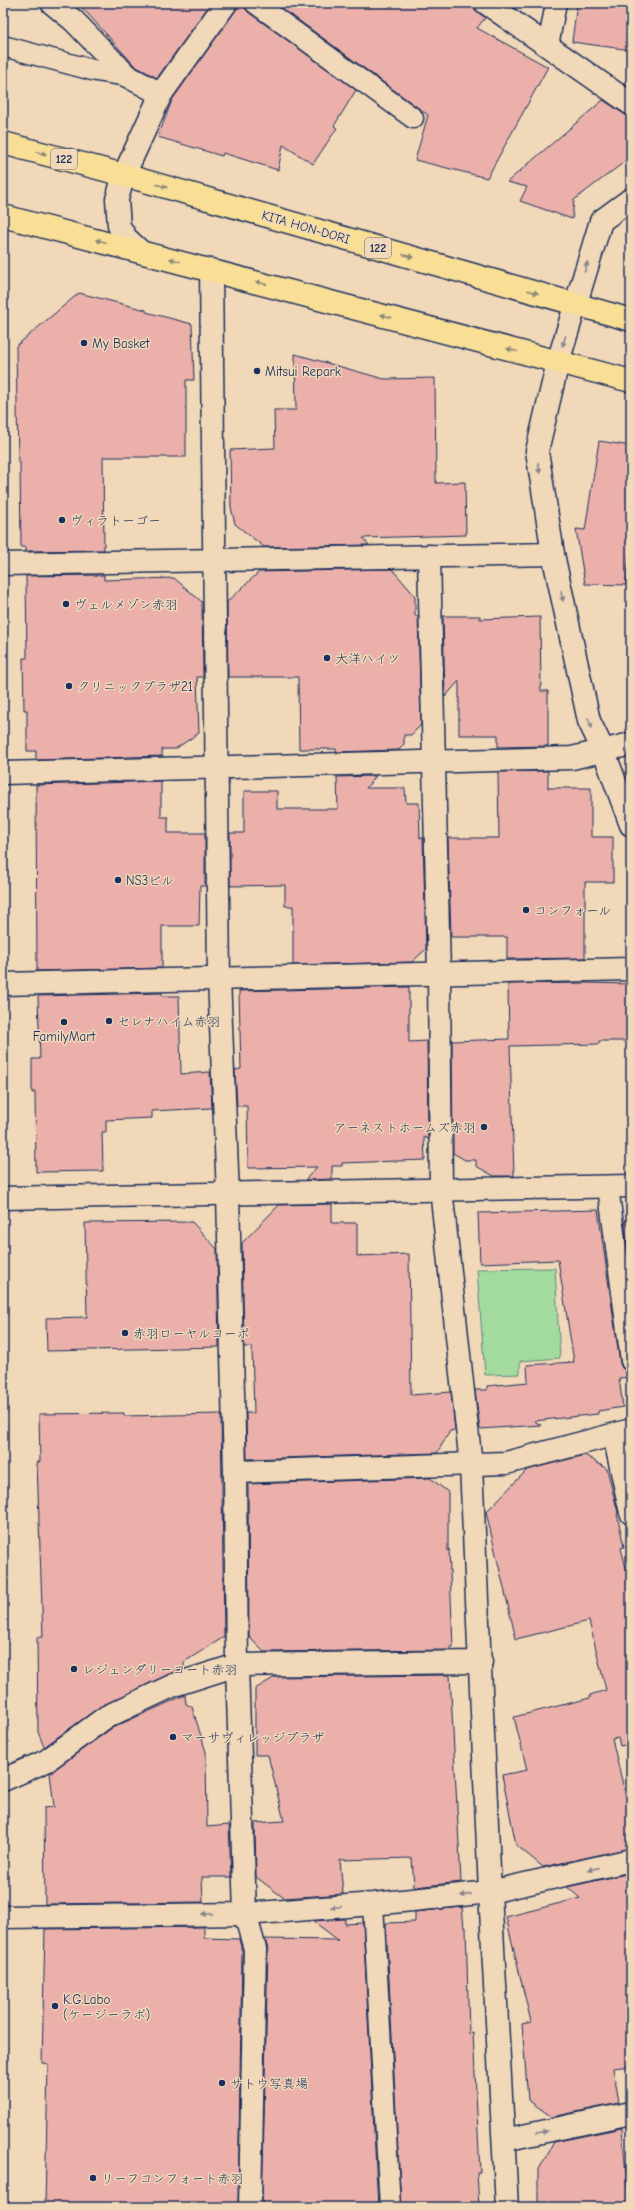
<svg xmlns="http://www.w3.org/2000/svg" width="634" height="2210" viewBox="0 0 634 2210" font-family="'Comic Neue','Klee One',sans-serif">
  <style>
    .green { fill: #a3db9f; stroke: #5f857e }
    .building { fill: #ebb0a9; stroke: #1b2f5e }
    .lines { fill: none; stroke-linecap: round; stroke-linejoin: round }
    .lane-casing { stroke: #1b2f5e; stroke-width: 23 }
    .street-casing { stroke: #1b2f5e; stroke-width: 25 }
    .highway-casing { stroke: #1b2f5e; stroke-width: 25 }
    .lane { stroke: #f0d8b8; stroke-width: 20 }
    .street { stroke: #f0d8b8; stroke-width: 22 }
    .highway { stroke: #f9df96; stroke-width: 22 }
    .oneway { fill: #8a877a }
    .oneway2 { fill: #86848b }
    .poi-dot { fill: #1b2f5e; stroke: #f0d8b8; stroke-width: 1.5 }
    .labels { text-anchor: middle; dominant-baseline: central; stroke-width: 3; stroke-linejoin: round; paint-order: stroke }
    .shield { fill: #f0d8b8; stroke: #5b6279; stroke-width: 1 }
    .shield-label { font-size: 12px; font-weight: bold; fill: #1b2f5e }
    .street-label { font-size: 13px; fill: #1b2f5e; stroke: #f0d8b8 }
    .poi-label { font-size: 13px; fill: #1b2f5e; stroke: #f0d8b8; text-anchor: start }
  </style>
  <rect width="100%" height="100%" fill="#f0d8b8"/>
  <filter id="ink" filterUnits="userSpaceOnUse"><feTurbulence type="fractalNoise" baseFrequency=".025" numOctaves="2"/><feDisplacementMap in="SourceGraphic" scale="8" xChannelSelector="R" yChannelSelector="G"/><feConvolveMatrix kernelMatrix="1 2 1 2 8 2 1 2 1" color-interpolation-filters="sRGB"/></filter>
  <g filter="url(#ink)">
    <!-- green -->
    <path class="green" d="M555 1268 560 1358 520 1361V1374L485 1375 477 1269Z"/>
    <!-- building -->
    <g class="building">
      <path d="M78 3H211L157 78 135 66Z"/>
      <path d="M238 3H244L248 12 356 90 334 126 337 128 313 164 283 145 278 170 223 153 222 156 158 137 172 100 236 10Z"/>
      <path d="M275 3H467L485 18 477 28 548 67 487 178 415 160 428 115Z"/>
      <path d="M577 3H631V50L572 42Z"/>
      <path d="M631 77V89L623 83Z"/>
      <path d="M603 100 624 114 631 116V157L574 200 572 219 520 201 527 187 507 182Z"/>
      <path d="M79 293 146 310V312L192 324 194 380H186V457H103L104 550 26 551V547H21L20 462H18L16 346Z"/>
      <path d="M295 354 384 379 435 378 436 483 465 482 466 535 363 538 369 545 264 547 235 524 231 507 230 450 275 448 274 410H296Z"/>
      <path d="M599 441 631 446V508L627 536 631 537 626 585 585 584 576 529 585 530Z"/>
      <path d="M392 569 415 596V616H418L421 725 411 735H404V744L399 750 337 752 336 749H299L298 677H228L227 602 259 572Z"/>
      <path d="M104 575V580L174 578 202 602 203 677H197L199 733 175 749H162V756L36 760V751H27V710H24L23 658H27L26 576Z"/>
      <path d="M443 616H480V619L540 617 541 691H548V746L498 747V735H459V681L445 697Z"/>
      <path d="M548 771V788H591V837H613V882H585V958L507 959V937H451L448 838H499L498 772Z"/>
      <path d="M376 776 366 788H405L406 803H419L420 838H423L426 949 412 962 293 965V906H285V885L230 886V833H244V791H277V809H338L337 777Z"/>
      <path d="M161 781V817H168V833H205V886H200L199 926H162V968L37 971 36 785Z"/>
      <path d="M585 983 631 984V1041H599V1044L510 1046 514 1176H494L476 1166V1160H465L453 1153 452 1041 509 1039 508 984Z"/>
      <path d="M409 987V1042L427 1041 428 1139 424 1137 425 1160 342 1163V1166H332V1179L305 1180 317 1167 248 1168 247 1106H237L235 1070 241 1069 239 991Z"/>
      <path d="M162 993V996H179L181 1074 210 1072 212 1108 152 1111V1118L106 1120V1132H102L103 1171 36 1172 35 1092 32 1093V1059H40L38 996Z"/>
      <path d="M332 1204V1223H357V1256L409 1254 411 1395 451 1392 455 1430 450 1431 437 1453 247 1459 246 1413H254L252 1347H244L242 1243 279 1205Z"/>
      <path d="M598 1210 620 1363 622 1368 631 1372V1377L619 1378 623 1407 598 1411V1414L534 1421 541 1425 480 1429 475 1390H487V1386L528 1382 527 1365 574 1362 558 1260 480 1263 478 1213Z"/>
      <path d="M631 1220V1273L624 1221Z"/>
      <path d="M192 1222 217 1249 219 1347 47 1351 46 1318 87 1317 85 1223Z"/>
      <path d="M124 1413V1416L221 1414 224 1637 184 1662V1669L169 1674 101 1706 44 1747 38 1732 37 1637H43L38 1491 37 1462H40L39 1414Z"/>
      <path d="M585 1455 607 1469 618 1513 617 1514 624 1547 621 1548 631 1588V1744L620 1746 618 1738 612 1739 631 1818V1848L543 1867 516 1845 502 1775 527 1770 514 1717 590 1698V1695L606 1690 589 1621 516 1639 486 1512 527 1470Z"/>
      <path d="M430 1478 448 1492V1551L449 1549 453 1647H450V1650L264 1652 249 1637 248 1484Z"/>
      <path d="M450 1675 461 1882 414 1887 412 1858 340 1860 343 1894 284 1898 256 1877 255 1823 284 1821 268 1755H255V1689L275 1677Z"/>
      <path d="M185 1695 186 1704 192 1707 206 1752 207 1827 229 1825 231 1877H202L203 1902 45 1904 44 1808 54 1807 50 1773 112 1728Z"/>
      <path d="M631 1873V2066L613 2068 619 2103 552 2117 528 2100 522 2024 531 2022 506 1917 580 1898 567 1887Z"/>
      <path d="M462 1907 464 1927H466L469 2034 473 2033 480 2172H477L479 2207H401L386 1923 415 1922V1912Z"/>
      <path d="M345 1919V1924L363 1923 378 2207H262L268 1949 265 1939 338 1940 313 1921Z"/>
      <path d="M204 1927V1938L239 1939 242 1951 238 2207H45L48 2064 42 2063 45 1929Z"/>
      <path d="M622 2128 629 2207H538V2171L554 2142Z"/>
    </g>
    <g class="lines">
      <defs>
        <g id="lane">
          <path d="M255 3 413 118"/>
          <path d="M3 46 96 71 127 76"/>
          <path d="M548 46 556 3"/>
          <path d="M608 1187 631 1361"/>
          <path d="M373 1904 390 2207"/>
        </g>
        <g id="street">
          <path d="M52 3 74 21 127 76 161 94"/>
          <path d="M486 3 631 104"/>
          <path d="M631 199 601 221 558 362 537 451 553 554 589 721 604 752 631 825"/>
          <path d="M139 250 126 238 119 226 117 199 124 175 161 94 226 3"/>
          <path d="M211 270 219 978 228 1195 235 1472 237 1665 245 1914 255 1949 250 2207"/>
          <path d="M429 556 439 973 441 1189 471 1465 490 1892 507 2207"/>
          <path d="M3 564 553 554"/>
          <path d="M3 773 572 758 631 744"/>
          <path d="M3 984 631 969"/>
          <path d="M3 1198 631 1186"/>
          <path d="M614 1435 631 1513"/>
          <path d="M235 1472 506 1463 631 1430"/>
          <path d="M3 1780 46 1761 106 1717 174 1685 237 1665 481 1662"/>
          <path d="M3 1917 245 1914 373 1904 490 1892 631 1860"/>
          <path d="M504 2140 631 2113"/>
        </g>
        <g id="highway">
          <path d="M3 143 124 175 631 320"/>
          <path d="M3 216 631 381"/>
        </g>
      </defs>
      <!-- lane casing -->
      <use href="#lane" class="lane-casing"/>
      <!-- street casing -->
      <use href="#street" class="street-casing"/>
      <!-- highway casing -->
      <use href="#highway" class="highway-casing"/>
      <!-- lane -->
      <use href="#lane" class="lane"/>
      <!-- street -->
      <use href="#street" class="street"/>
      <!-- highway -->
      <use href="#highway" class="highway"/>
    </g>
    <!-- one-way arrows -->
    <defs><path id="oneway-solid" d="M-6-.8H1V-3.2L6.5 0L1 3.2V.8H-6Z"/></defs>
    <g class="oneway">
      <use href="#oneway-solid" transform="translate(41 153) rotate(15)"/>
      <use href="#oneway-solid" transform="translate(162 186) rotate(16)"/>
      <use href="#oneway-solid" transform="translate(101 241) rotate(-166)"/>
      <use href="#oneway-solid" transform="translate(408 256) rotate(16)"/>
      <use href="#oneway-solid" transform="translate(175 260) rotate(-165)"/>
      <use href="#oneway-solid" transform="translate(261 283) rotate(-165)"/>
      <use href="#oneway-solid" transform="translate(533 292) rotate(16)"/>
      <use href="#oneway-solid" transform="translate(386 316) rotate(-165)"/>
      <use href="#oneway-solid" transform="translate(512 350) rotate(-165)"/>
    </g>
    <g class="oneway2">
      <use href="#oneway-solid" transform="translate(586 267) rotate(-73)"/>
      <use href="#oneway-solid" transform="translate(564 341) rotate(107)"/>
      <use href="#oneway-solid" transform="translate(539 468) rotate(81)"/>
      <use href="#oneway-solid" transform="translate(562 596) rotate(78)"/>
      <use href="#oneway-solid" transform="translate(590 723) rotate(68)"/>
      <use href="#oneway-solid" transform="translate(593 1869) rotate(167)"/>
      <use href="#oneway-solid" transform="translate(466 1895) rotate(174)"/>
      <use href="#oneway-solid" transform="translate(336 1907) rotate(176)"/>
      <use href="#oneway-solid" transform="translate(207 1914) rotate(179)"/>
      <use href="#oneway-solid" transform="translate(542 2132) rotate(-12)"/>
    </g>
  </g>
  <!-- markers -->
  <g class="poi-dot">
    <circle cx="84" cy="343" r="4"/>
    <circle cx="257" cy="371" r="4"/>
    <circle cx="62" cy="520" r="4"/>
    <circle cx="66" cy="604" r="4"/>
    <circle cx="327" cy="658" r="4"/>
    <circle cx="69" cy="686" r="4"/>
    <circle cx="118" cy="880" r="4"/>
    <circle cx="526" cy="910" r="4"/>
    <circle cx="109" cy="1021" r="4"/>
    <circle cx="64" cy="1022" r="4"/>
    <circle cx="484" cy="1127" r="4"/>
    <circle cx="125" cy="1333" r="4"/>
    <circle cx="74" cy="1669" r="4"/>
    <circle cx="173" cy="1737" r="4"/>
    <circle cx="55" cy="2006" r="4"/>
    <circle cx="222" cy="2083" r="4"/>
    <circle cx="93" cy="2178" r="4"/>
  </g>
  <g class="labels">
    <!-- shield labels -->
    <g class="shield">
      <rect x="51" y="149" width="26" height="20" rx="3"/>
      <rect x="365" y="238" width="26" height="20" rx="3"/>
    </g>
    <g class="shield-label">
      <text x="64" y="159">122</text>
      <text x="378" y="248">122</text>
    </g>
    <!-- street labels -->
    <g class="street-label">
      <text transform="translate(306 227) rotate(16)">KITA HON-DORI</text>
    </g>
    <!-- poi labels -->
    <g class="poi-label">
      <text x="92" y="343">My Basket</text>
      <text x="265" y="371">Mitsui Repark</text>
      <text x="70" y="520">ヴィラトーゴー</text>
      <text x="74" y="604">ヴェルメゾン赤羽</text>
      <text x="335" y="658">大洋ハイツ</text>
      <text x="77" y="686">クリニックプラザ21</text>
      <text x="126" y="880">NS3ビル</text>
      <text x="534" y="910">コンフォール</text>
      <text x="117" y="1021">セレナハイム赤羽</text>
      <text x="64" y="1036" text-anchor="middle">FamilyMart</text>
      <text x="476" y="1127" text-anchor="end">アーネストホームズ赤羽</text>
      <text x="133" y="1333">赤羽ローヤルコーポ</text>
      <text x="82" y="1669">レジェンダリーコート赤羽</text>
      <text x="181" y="1737">マーサヴィレッジプラザ</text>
      <text x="63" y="1999">K.G.Labo<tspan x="63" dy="15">(ケージーラボ)</tspan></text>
      <text x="230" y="2083">サトウ写真場</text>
      <text x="101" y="2178">リーフコンフォート赤羽</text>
    </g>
  </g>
  <!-- margin -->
  <rect width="634" height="2210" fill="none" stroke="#f0d8b8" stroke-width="16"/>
  <rect x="8" y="8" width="618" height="2194" fill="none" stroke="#1b2f5e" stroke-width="1.5" filter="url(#ink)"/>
</svg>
